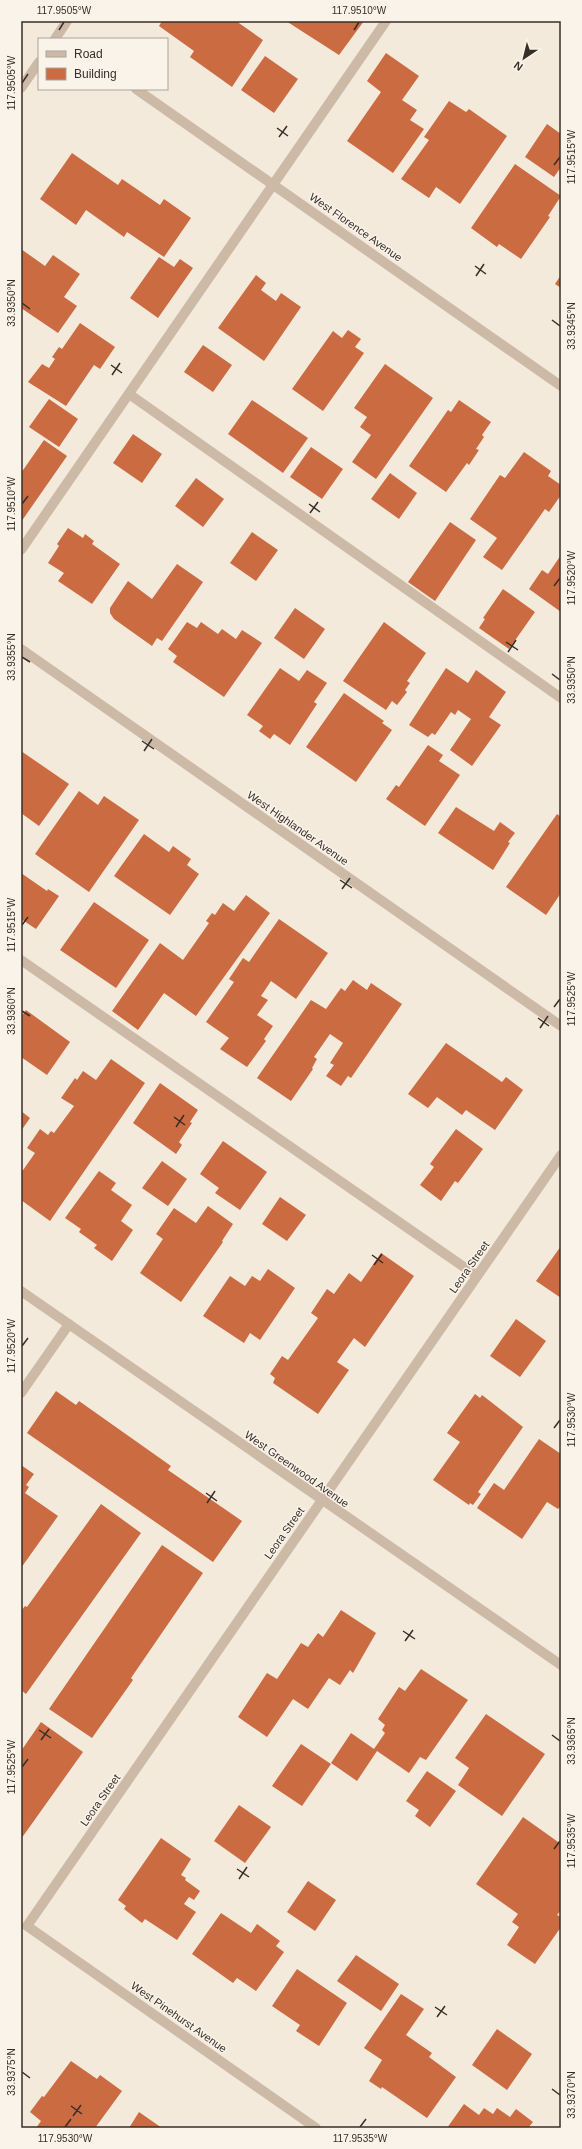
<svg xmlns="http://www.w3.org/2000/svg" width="582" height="2149" viewBox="0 0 582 2149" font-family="Helvetica,sans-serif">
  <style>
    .building { fill: #cb6b42 }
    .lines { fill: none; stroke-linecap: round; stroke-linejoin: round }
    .minor { stroke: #ccbaa7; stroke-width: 10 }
    .ticks { fill: none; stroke: #382e28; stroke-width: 1.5 }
    .labels { text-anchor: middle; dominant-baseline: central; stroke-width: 3; stroke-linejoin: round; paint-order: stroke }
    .street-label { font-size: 11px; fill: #382e28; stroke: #faf3e9 }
    .neatline { fill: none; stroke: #382e28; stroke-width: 1.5 }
    .ticks-label { font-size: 10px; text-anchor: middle; fill: #382e28 }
  </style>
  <rect width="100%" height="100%" fill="#f3eadc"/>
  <!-- building -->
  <g class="building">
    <path d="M162 21H236L263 40 232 87 190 57 194 51 159 26Z"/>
    <path d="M286 21H364L339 55Z"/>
    <path d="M386 53 419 76 402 100 417 110 410 120 424 129 393 173 347 141 381 92 367 81Z"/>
    <path d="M265 56 298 79 274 113 241 90Z"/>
    <path d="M449 101 466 112 469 109 507 136 460 204 436 187 429 198 401 179 429 140 424 137Z"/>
    <path d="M547 124 561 134V167L554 177 525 157Z"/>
    <path d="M72 153 118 185 122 179 160 205 164 199 191 218 164 257 127 232 124 237 86 210 76 225 40 199Z"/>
    <path d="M515 164 561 196 548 216 550 217 521 259 499 244 497 247 471 228Z"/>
    <path d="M21 249 45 266 53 255 80 274 64 297 77 306 58 333 21 308Z"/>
    <path d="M159 257 174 267 180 259 193 268 158 318 130 298Z"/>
    <path d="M256 275 266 283 261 290 276 301 281 293 301 307 264 361 218 328Z"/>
    <path d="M561 275V288L555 284Z"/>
    <path d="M80 323 115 347 100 369 94 365 66 406 28 382 42 364 49 368 55 359 52 357 59 347 62 349Z"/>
    <path d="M348 330 361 339 355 347 364 353 323 411 292 389 333 331 342 338Z"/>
    <path d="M203 345 232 365 213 392 184 372Z"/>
    <path d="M385 364 433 398 376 479 352 462 371 435 360 427 367 417 354 408Z"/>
    <path d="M49 399 78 419 59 447 29 427Z"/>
    <path d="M252 400 308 438 283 473 228 434Z"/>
    <path d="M459 400 491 422 482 435 484 437 476 449 479 450 469 465 467 463 446 492 409 466 448 410 451 412Z"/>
    <path d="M133 434 162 454 142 483 113 463Z"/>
    <path d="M44 440 67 456 21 522V473Z"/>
    <path d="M311 447 343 469 322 499 290 477Z"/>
    <path d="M524 452 551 471 548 476 561 485V495L549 512 545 509 502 570 483 557 497 538 470 519 500 475 505 478Z"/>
    <path d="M390 473 417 493 399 519 371 499Z"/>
    <path d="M196 478 224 499 203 527 175 506Z"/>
    <path d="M450 522 476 540 435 601 408 582Z"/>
    <path d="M68 528 83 538 85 534 94 541 92 544 120 564 92 604 58 581 64 573 48 563 59 546 57 544Z"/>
    <path d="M252 532 278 550 256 581 230 563Z"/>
    <path d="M561 555V612L529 589 542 570 548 574Z"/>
    <path d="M177 564 203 582 162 641 157 638 152 646 114 619 110 613V608L128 581 152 599Z"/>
    <path d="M503 589 535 612 509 649 479 628 485 619 483 618Z"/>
    <path d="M295 608 325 629 304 659 274 638Z"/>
    <path d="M187 622 197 628 201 622 218 634 222 629 236 639 242 630 262 643 224 697 173 662 177 656 168 649Z"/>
    <path d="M384 622 426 653 407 681 410 683 405 690 407 692 397 705 392 701 386 710 343 681Z"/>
    <path d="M280 668 299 681 307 670 327 683 314 702 317 704 290 745 274 734 270 739 259 731 263 726 247 715Z"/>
    <path d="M446 668 468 683 476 670 506 692 489 717 501 725 472 766 450 750 471 719 458 710 455 715 451 712 435 735 432 733 428 737 409 725Z"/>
    <path d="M344 693 384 721 382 723 392 730 356 782 306 747Z"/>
    <path d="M428 745 443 755 439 761 460 775 425 826 386 799 396 785 399 787Z"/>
    <path d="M21 751 69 784 39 826 21 813Z"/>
    <path d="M79 791 98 805 104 796 139 820 89 892 35 854Z"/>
    <path d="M456 807 494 831 500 822 515 833 508 842 510 843 493 870 438 833Z"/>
    <path d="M557 814 561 817V893L546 915 506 887Z"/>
    <path d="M144 834 169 852 173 846 191 859 187 865 199 874 170 915 114 876Z"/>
    <path d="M21 873 47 891 48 889 59 896 36 929 21 919Z"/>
    <path d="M246 895 270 913 196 1016 164 993 138 1030 112 1011 160 943 183 960 209 923 206 921 212 913 215 915 223 903 234 911Z"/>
    <path d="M94 902 149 940 116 988 60 950Z"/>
    <path d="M279 919 328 953 296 999 271 981 261 996 268 1000 257 1015 273 1026 264 1039 266 1041 247 1067 220 1049 229 1038 206 1022 234 982 229 979 243 958 249 962Z"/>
    <path d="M353 980 367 990 371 983 402 1004 351 1078 348 1076 341 1086 326 1076 334 1065 330 1063 343 1043 330 1034 314 1057 317 1059 312 1068 313 1069 291 1101 257 1078 311 1000 326 1009 341 988 345 991Z"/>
    <path d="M26 1010 70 1042 47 1075 21 1057V1017Z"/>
    <path d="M446 1043 502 1082 506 1077 523 1090 495 1130 466 1110 462 1115 437 1097 428 1108 408 1094Z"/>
    <path d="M111 1059 145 1083 50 1221 21 1200V1173L35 1153 27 1148 40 1129 48 1135 51 1131 54 1133 74 1106 61 1098 75 1078 77 1080 83 1071 96 1080Z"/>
    <path d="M160 1083 198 1110 190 1122 192 1123 179 1142 182 1145 176 1154 133 1123Z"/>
    <path d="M21 1111 30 1118 21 1131Z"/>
    <path d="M456 1129 483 1149 458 1183 455 1181 441 1201 420 1185 434 1167 430 1164Z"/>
    <path d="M223 1141 267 1172 240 1210 215 1193 219 1188 200 1174Z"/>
    <path d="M162 1161 187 1179 168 1206 142 1188Z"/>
    <path d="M99 1171 116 1183 111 1190 132 1205 121 1221 133 1230 112 1261 94 1248 97 1245 79 1232 81 1229 65 1218Z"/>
    <path d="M280 1197 306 1215 287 1241 262 1224Z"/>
    <path d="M208 1206 233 1224 222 1241 223 1242 181 1302 140 1273 163 1239 156 1234 174 1208 196 1223Z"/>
    <path d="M561 1246V1298L536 1281Z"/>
    <path d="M381 1253 414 1276 365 1347 354 1338 337 1362 349 1370 318 1414 273 1383 275 1378 270 1374 282 1356 288 1360 318 1318 311 1313 327 1289 334 1294 349 1273 361 1282Z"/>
    <path d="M268 1269 295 1288 260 1340 250 1333 244 1343 203 1316 230 1276 245 1286 252 1276 260 1281Z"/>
    <path d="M516 1319 546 1341 520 1377 490 1356Z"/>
    <path d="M56 1391 76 1405 79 1401 171 1466 168 1470 242 1521 213 1562 27 1433Z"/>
    <path d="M475 1394 480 1398 482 1395 523 1427 478 1492 481 1494 473 1505 470 1503 469 1505 433 1480 460 1442 447 1433Z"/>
    <path d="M539 1439 561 1454V1508L560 1507 558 1509 547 1502 522 1539 477 1508 494 1483 504 1490Z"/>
    <path d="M21 1465 34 1474 26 1485 29 1487 25 1493 58 1516 21 1568Z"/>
    <path d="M101 1504 141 1533 26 1694 21 1690V1611L25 1606 27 1607Z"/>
    <path d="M162 1545 203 1573 131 1678 133 1680 92 1738 49 1709Z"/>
    <path d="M341 1610 376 1633 353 1673 350 1670 340 1685 329 1678 308 1709 293 1699 267 1737 238 1717 267 1673 277 1679 301 1643 308 1647 318 1633 323 1637Z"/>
    <path d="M421 1669 468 1700 426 1760 420 1757 409 1773 377 1751 357 1781 331 1763 351 1733 374 1749 385 1733 382 1730 385 1725 378 1719 399 1687 405 1691Z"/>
    <path d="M486 1714 545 1754 502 1816 458 1785 469 1768 455 1758Z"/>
    <path d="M41 1722 83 1752 21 1839V1751Z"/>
    <path d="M301 1744 331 1764 302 1806 272 1786Z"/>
    <path d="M427 1771 456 1791 430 1827 415 1816 419 1810 406 1801Z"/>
    <path d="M239 1805 271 1827 245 1863 214 1841Z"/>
    <path d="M523 1817 561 1844V1910L557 1915 561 1917V1927L535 1964 507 1945 519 1927 512 1922 518 1914 476 1884Z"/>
    <path d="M161 1838 191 1859 181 1875 186 1878 185 1880 200 1891 194 1900 189 1897 184 1904 196 1912 177 1940 145 1919 142 1923 124 1909 126 1906 118 1900Z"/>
    <path d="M308 1881 336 1900 315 1931 287 1912Z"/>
    <path d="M221 1913 251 1933 257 1924 280 1941 276 1946 284 1952 256 1991 237 1978 233 1983 192 1954Z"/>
    <path d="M356 1955 399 1984 381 2011 337 1981Z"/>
    <path d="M297 1969 347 2003 319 2046 296 2031 300 2025 272 2006Z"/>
    <path d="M401 1994 424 2009 406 2035 432 2053 429 2057 456 2077 427 2118 382 2087 381 2089 369 2081 382 2060 364 2048Z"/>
    <path d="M497 2029 532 2054 507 2090 472 2065Z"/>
    <path d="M71 2061 97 2079 100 2075 122 2091 95 2128H36L41 2121 30 2112 42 2096 44 2097Z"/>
    <path d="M464 2104 479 2115 484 2108 493 2114 497 2108 510 2117 516 2109 533 2122 528 2128H447Z"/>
    <path d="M139 2112 162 2128H129Z"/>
  </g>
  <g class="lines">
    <!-- minor -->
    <g class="minor">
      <path d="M55 39 67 21"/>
      <path d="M21 88 39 62"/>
      <path d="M136 89 561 386"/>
      <path d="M129 394 561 698"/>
      <path d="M21 550 386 21"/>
      <path d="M21 649 561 1026"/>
      <path d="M21 960 477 1276"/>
      <path d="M21 1291 561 1665"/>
      <path d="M21 1393 69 1324"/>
      <path d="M316 2128 27 1926 561 1155"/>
    </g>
  </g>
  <!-- ticks -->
  <path class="ticks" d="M59 30 64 22M354 30 359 22M22 83 28 74M277 128 288 136M279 137 287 126M554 165 560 157M475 266 486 274M476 276 484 264M22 303 30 309M552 320 560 326M111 365 122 373M112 375 120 363M22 504 28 496M309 504 320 512M310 513 318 502M554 586 560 578M506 642 518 650M508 652 516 640M22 657 30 662M552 674 560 680M142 741 154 749M144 751 152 739M340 880 352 888M342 889 350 878M22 925 28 917M554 1007 560 999M22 1011 30 1016M538 1018 549 1026M540 1028 548 1016M174 1117 185 1125M176 1127 184 1115M372 1255 383 1263M374 1265 382 1254M22 1346 28 1338M554 1428 560 1420M206 1493 217 1501M207 1503 215 1491M403 1631 415 1639M405 1641 413 1630M39 1730 51 1738M552 1735 560 1741M41 1740 49 1729M22 1767 28 1759M554 1849 560 1841M237 1869 249 1877M239 1879 247 1867M435 2007 447 2015M437 2017 445 2006M22 2072 30 2078M552 2089 560 2095M71 2106 82 2114M73 2116 81 2105M65 2127 71 2119M360 2127 366 2119"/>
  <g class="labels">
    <!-- street labels -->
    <g class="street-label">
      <text transform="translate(356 227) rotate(35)">West Florence Avenue</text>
      <text transform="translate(298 828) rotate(35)">West Highlander Avenue</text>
      <text transform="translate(469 1267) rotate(-55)">Leora Street</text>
      <text transform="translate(297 1469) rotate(35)">West Greenwood Avenue</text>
      <text transform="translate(284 1533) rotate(-55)">Leora Street</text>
      <text transform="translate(100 1800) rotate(-55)">Leora Street</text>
      <text transform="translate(179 2017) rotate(35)">West Pinehurst Avenue</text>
    </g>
  </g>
  <!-- border -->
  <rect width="582" height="2149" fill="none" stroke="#faf3e9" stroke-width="44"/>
  <!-- legend -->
  <rect x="38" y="38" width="130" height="52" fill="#faf3e9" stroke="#aca49c"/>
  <rect x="46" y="51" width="20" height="6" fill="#ccbaa7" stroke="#aca49c"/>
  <text x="74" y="58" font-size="12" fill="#382e28">Road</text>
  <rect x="46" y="68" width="20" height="12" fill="#cb6b42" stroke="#aca49c"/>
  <text x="74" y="78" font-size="12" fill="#382e28">Building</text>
  <!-- north arrow -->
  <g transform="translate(524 58) rotate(215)" stroke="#faf3e9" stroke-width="3" paint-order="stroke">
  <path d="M0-3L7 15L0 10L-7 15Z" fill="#382e28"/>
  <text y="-6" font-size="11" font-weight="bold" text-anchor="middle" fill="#382e28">N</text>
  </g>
  <rect x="22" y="22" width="538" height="2105" class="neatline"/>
  <g class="ticks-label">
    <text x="64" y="14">117.9505°W</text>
    <text x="359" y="14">117.9510°W</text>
    <text transform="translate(11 83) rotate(-90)" y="4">117.9505°W</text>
    <text transform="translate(571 157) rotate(-90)" y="4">117.9515°W</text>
    <text transform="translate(11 303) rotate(-90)" y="4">33.9350°N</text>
    <text transform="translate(571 326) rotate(-90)" y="4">33.9345°N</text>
    <text transform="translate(11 504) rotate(-90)" y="4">117.9510°W</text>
    <text transform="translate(571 578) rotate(-90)" y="4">117.9520°W</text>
    <text transform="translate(11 657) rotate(-90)" y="4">33.9355°N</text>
    <text transform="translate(571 680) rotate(-90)" y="4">33.9350°N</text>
    <text transform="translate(11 925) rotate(-90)" y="4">117.9515°W</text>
    <text transform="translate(571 999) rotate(-90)" y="4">117.9525°W</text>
    <text transform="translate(11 1011) rotate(-90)" y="4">33.9360°N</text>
    <text transform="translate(11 1346) rotate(-90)" y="4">117.9520°W</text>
    <text transform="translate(571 1420) rotate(-90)" y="4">117.9530°W</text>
    <text transform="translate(571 1741) rotate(-90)" y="4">33.9365°N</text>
    <text transform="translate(11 1767) rotate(-90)" y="4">117.9525°W</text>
    <text transform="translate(571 1841) rotate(-90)" y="4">117.9535°W</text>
    <text transform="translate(11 2072) rotate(-90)" y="4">33.9375°N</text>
    <text transform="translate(571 2095) rotate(-90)" y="4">33.9370°N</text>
    <text x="65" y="2142">117.9530°W</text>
    <text x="360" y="2142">117.9535°W</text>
  </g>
</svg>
